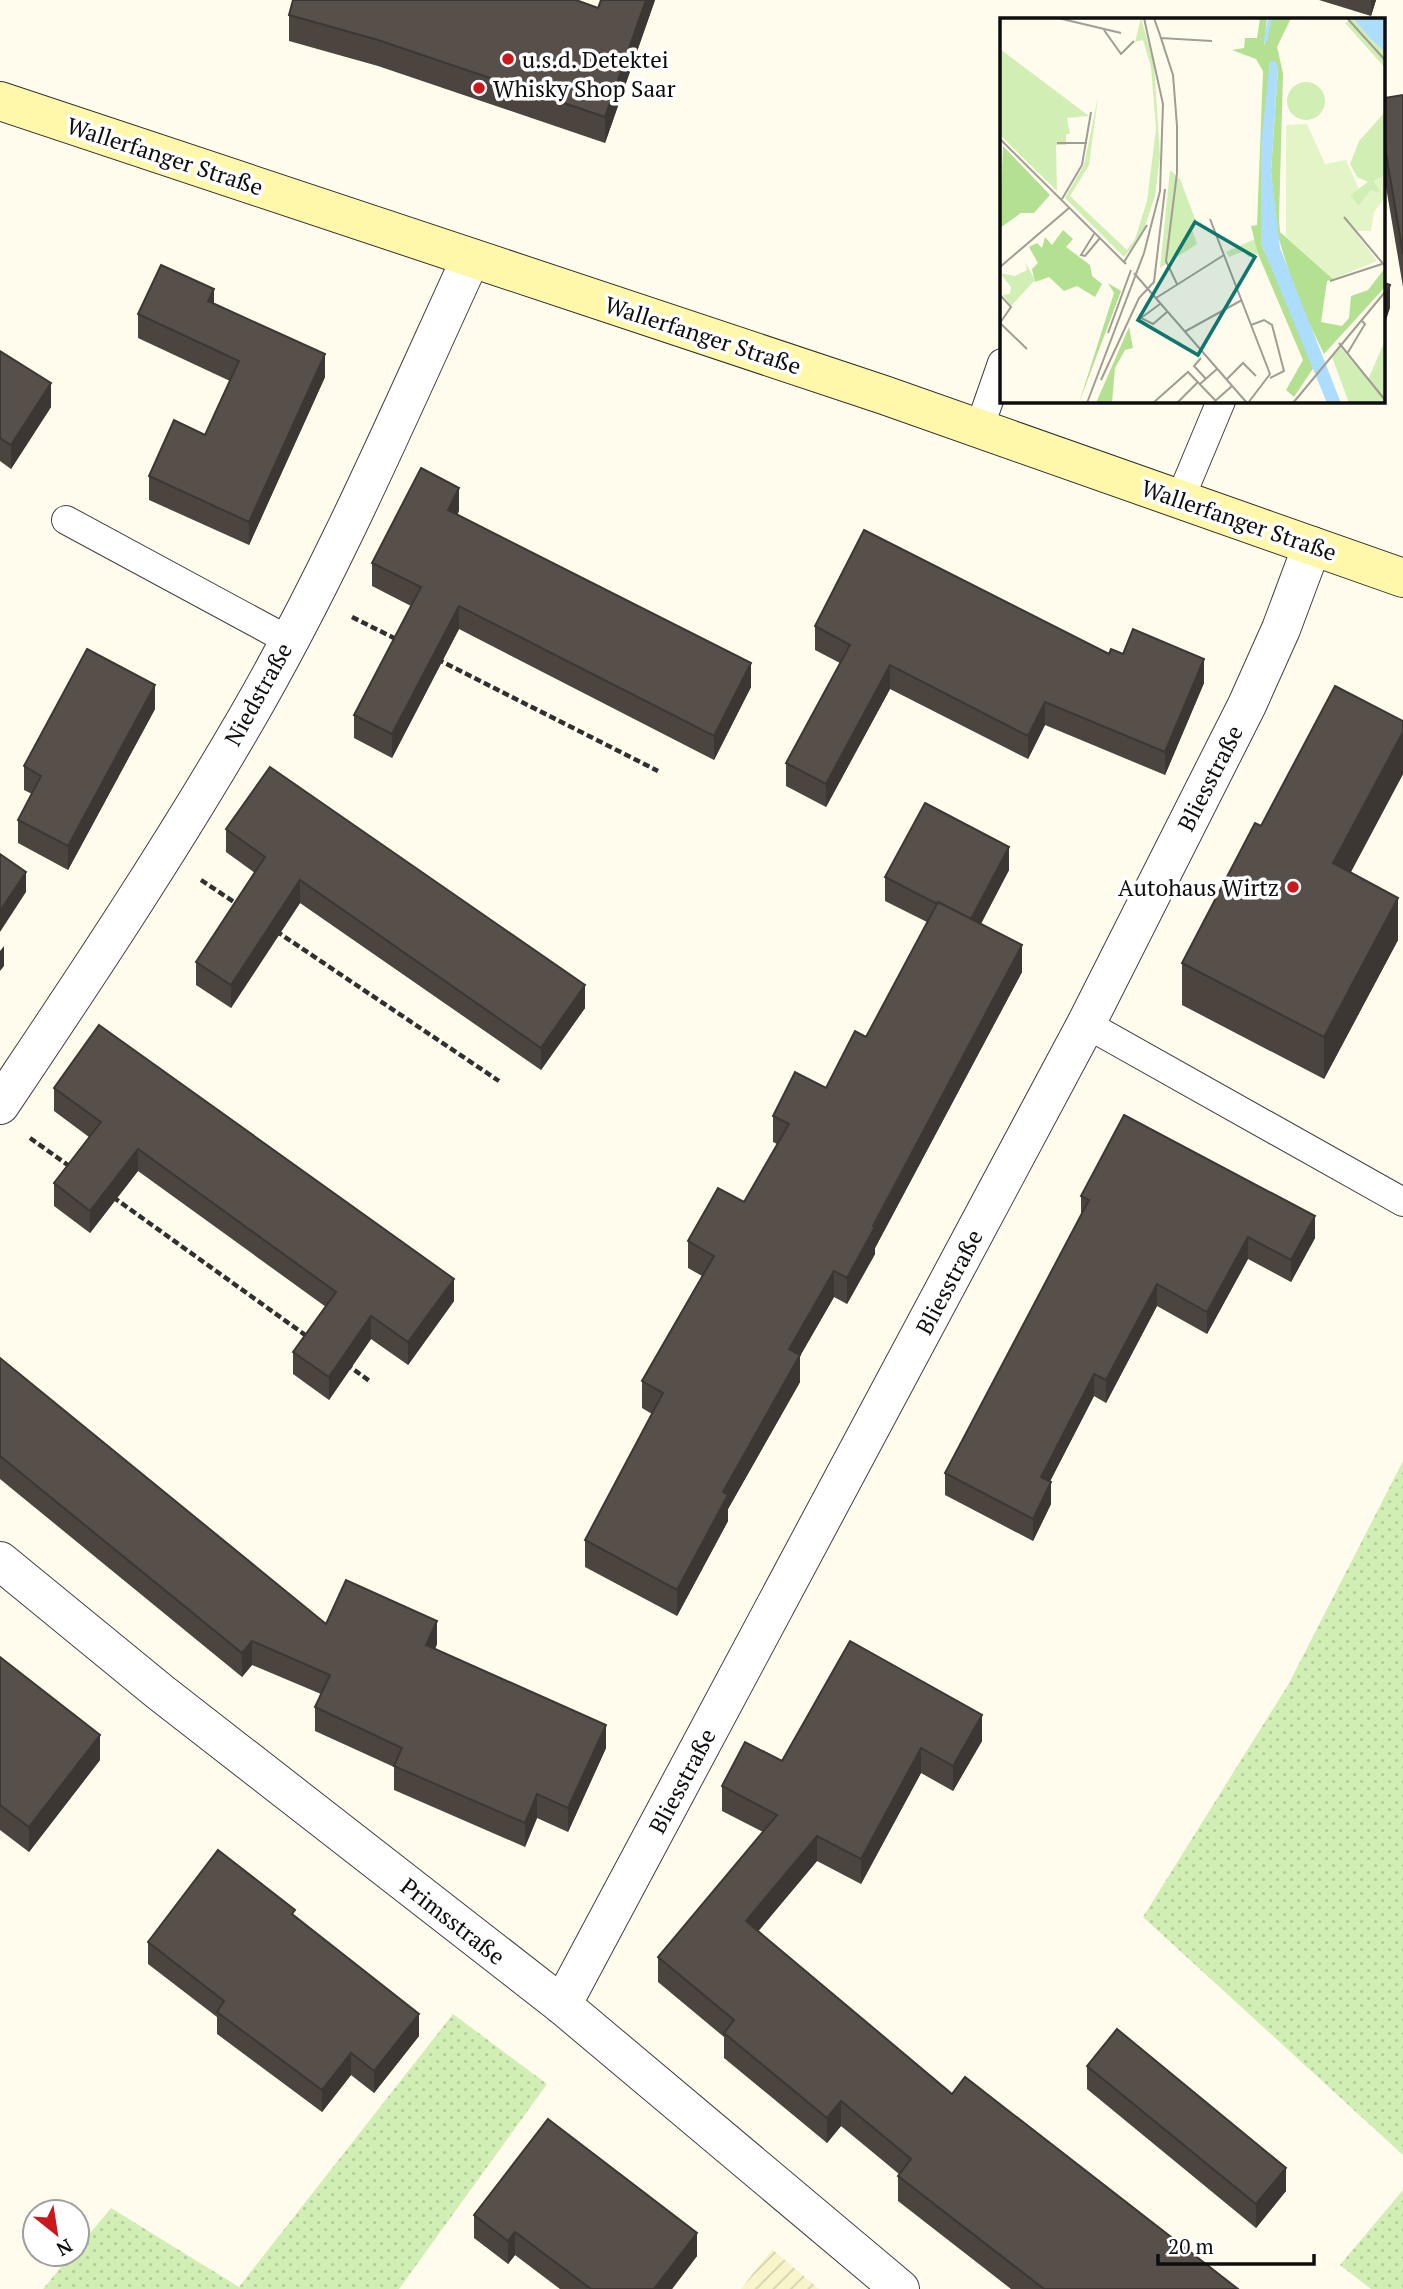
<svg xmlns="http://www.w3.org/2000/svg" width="1403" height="2289" viewBox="0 0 1403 2289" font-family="'PT Serif',serif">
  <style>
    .farmland { fill: url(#farmland-furrows) }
    .grass { fill: url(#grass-dots) }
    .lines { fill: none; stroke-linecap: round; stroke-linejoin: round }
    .lane-casing { stroke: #414141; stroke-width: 30 }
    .street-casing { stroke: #414141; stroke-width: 40 }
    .secondary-casing { stroke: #303030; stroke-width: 40 }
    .path { stroke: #303030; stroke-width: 4.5; stroke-dasharray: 7 3.5; stroke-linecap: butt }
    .lane { stroke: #fff; stroke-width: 28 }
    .street { stroke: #fff; stroke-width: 38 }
    .secondary { stroke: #fff7a9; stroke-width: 38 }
    .wall { fill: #4b443f }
    .shaded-wall { fill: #3d3733 }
    .building { fill: #574f49; stroke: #3d3733; stroke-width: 2 }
    .poi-dot { fill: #cb181d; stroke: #fff; stroke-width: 2.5 }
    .labels { text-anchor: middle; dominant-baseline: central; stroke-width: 7; stroke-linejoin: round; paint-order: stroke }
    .poi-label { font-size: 23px; fill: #0e0e0e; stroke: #fff; text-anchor: start }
    .street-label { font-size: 23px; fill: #0e0e0e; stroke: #fff }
    .inset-river { fill: none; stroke: #adddfc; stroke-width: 3.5 }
    .inset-road { fill: none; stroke: #9f9d94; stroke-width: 2 }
    .view { fill: #0f766e; fill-opacity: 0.15; stroke: #0f766e; stroke-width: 3.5 }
    .inset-edge { fill: none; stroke: #0e0e0e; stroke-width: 3.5 }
  </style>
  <defs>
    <pattern id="farmland-furrows" width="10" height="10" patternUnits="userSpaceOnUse" patternTransform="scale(1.75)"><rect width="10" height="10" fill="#f8f5cb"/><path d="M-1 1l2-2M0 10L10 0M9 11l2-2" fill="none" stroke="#d3d1ad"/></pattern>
    <pattern id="grass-dots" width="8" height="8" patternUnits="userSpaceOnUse" patternTransform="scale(1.75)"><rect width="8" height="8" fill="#d1eeb4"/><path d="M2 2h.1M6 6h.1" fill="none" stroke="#b2cb9a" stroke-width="1.8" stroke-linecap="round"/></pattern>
  </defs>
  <rect width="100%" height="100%" fill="#fffcee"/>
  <!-- farmland -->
  <path class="farmland" d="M772 2249 819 2289H741Z"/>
  <!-- grass -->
  <g class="grass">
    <path d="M1403 1461V2155L1143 1917 1288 1685Z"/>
    <path d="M453 2014 547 2084 399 2289H43L72 2254H77V2249L111 2208 239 2287Z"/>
    <path d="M1403 2190V2289H1371L1340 2265Z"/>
  </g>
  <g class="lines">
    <defs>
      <g id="lane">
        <path d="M979 429 1002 363"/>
        <path d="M1180 499 1221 401"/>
        <path d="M66 520 288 640"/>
        <path d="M1086 1024 1403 1202"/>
      </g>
      <g id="street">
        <path d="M0 1105C86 977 171 849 248 716 333 569 400 412 471 258"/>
        <path d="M0 1561 160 1692 562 2005 900 2289"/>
        <path d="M562 2005 1086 1024 1247 705 1281 629 1312 546"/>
      </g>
      <path id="secondary" d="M0 101 884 395 1403 578"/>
    </defs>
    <!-- lane casing -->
    <use href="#lane" class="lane-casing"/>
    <!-- street casing -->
    <use href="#street" class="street-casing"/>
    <!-- secondary casing -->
    <use href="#secondary" class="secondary-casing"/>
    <!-- path -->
    <g class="path">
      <path d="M352 617 398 640"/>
      <path d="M437 659 658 771"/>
      <path d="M201 880 240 906"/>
      <path d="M276 931 499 1081"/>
      <path d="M30 1138 72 1168"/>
      <path d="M113 1197 308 1337"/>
      <path d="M346 1364 371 1382"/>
    </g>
    <!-- lane -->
    <use href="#lane" class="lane"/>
    <!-- street -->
    <use href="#street" class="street"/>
    <!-- secondary -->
    <use href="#secondary" class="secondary"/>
  </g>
  <!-- wall -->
  <g class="wall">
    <path d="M601 0H655L605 143 378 66 289 41V15L598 8Z"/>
    <path d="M1319 0H1376L1371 16Z"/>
    <path d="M1403 95V287L1384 175V98Z"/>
    <path d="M214 303 325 377 249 545 149 500V476L205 435 230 381 138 338V314Z"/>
    <path d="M0 351 51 407 11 469 0 461Z"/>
    <path d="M459 511 457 515 751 687 714 760 459 629 392 758 354 738V715L411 606 372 586V563Z"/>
    <path d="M815 626 1109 654H1123L1204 683 1165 775 1045 725 1028 759 890 689 826 807 786 786V763L840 663 815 650Z"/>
    <path d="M155 709 68 870 18 843V820L32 794 24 790V766Z"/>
    <path d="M1403 774 1350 873 1398 940 1324 1079 1182 1005V963L1261 826Z"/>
    <path d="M226 829 585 1008 541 1070 300 903 231 1008 196 985V962L255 873 226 852Z"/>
    <path d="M1009 870 981 924 1022 972 875 1248V1254L847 1304 834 1297 800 1356V1382L728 1509V1521L677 1616 585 1567V1540L652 1414 642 1408V1381L702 1276 688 1268V1241L744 1202 777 1144 773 1142V1116L826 1088 866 1037 927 922 885 901V877Z"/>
    <path d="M54 1088 454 1301 408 1365 371 1339 329 1400 293 1374V1352L326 1307 138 1171 90 1233 54 1206V1183L89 1137 54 1111Z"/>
    <path d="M1081 1196 1315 1238 1291 1282 1248 1259 1207 1334 1157 1306 1106 1403 1094 1396 1050 1481 1051 1504 1033 1541 945 1495V1473L1081 1215Z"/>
    <path d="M0 1358 326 1624 437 1644 435 1649 606 1748 568 1832 537 1818 525 1847 394 1790V1767L315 1731V1707L321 1694 252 1665 242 1677 0 1479Z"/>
    <path d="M0 1657 100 1760 29 1852 0 1830Z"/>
    <path d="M982 1741 953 1791 921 1773 861 1884 817 1861 758 1931 952 2094 1238 2289H1011L898 2201V2176L899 2174 841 2126 827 2143 724 2058V2037L658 1982V1957L763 1832 722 1811V1786L782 1761Z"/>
    <path d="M295 1917 419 2036 374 2093 351 2075 322 2112 217 2034V2017L148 1964V1942Z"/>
    <path d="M1087 2066 1286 2191 1256 2228 1087 2089Z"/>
    <path d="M474 2215 697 2256 672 2289H560L515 2255 508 2264 474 2238Z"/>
  </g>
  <!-- shaded-wall -->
  <g class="shaded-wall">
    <path d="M646 0H655L605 143V117Z"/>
    <path d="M1371 0H1376L1371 16Z"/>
    <path d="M1390 285V308L1384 326V302Z"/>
    <path d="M214 289V313L208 301Z"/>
    <path d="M325 354V377L249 545V522Z"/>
    <path d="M51 383V407L11 469V445Z"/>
    <path d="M459 488V511L448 534V510Z"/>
    <path d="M459 606V629L392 758V734Z"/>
    <path d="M1204 659V683L1165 775V752Z"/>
    <path d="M751 663V687L714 760V736Z"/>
    <path d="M890 665V689L826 807V784Z"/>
    <path d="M155 685V709L68 870V846Z"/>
    <path d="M1045 702V725L1028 759V736Z"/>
    <path d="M1403 732V774L1333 906V863Z"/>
    <path d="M1009 847V870L970 944V921Z"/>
    <path d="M26 872V892L0 932V911Z"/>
    <path d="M300 880V903L231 1008V985Z"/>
    <path d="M1398 898V940L1324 1079V1037Z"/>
    <path d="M1022 945V972L875 1248V1254L847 1304V1278Z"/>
    <path d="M4 946V966L0 971V951Z"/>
    <path d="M585 985V1008L541 1070V1048Z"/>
    <path d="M138 1149V1171L90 1233V1211Z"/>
    <path d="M1315 1216V1238L1291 1282V1260Z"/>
    <path d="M1248 1237V1259L1207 1334V1312Z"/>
    <path d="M834 1271V1297L800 1356V1382L728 1509V1521L677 1616V1590L789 1349Z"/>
    <path d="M454 1279V1301L408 1365V1342Z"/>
    <path d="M1157 1284V1306L1106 1403V1380Z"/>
    <path d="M371 1316V1339L329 1400V1377Z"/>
    <path d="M1094 1374V1396L1041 1499V1477Z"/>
    <path d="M1051 1482V1504L1033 1541V1519Z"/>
    <path d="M437 1621V1644L426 1668V1645Z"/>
    <path d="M252 1641V1665L242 1677V1653Z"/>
    <path d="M982 1715V1741L953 1791V1766Z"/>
    <path d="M606 1725V1748L568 1832V1808Z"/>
    <path d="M100 1735V1760L29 1852V1827Z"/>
    <path d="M921 1748V1773L861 1884V1859Z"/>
    <path d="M537 1794V1818L525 1847V1823Z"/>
    <path d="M817 1836V1861L746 1946V1921Z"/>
    <path d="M419 2014V2036L374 2093V2071Z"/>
    <path d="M351 2053V2075L322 2112V2090Z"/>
    <path d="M841 2101V2126L827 2143V2118Z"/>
    <path d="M1286 2168V2191L1256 2228V2204Z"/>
    <path d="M515 2232V2255L508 2264V2241Z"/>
    <path d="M697 2233V2256L672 2289H654Z"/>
  </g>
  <!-- building -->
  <g class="building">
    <path d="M293 0H576L598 8 601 0H646L605 117 378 40 289 15Z"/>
    <path d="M1403 95V254L1384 141V98Z"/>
    <path d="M161 265 214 289 208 301 325 354 249 522 149 476 174 420 205 435 239 361 138 314Z"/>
    <path d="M1384 283 1390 285 1384 302Z"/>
    <path d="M0 351 51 383 11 445 0 438Z"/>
    <path d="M421 468 459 488 448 510 751 663 714 736 459 606 392 734 354 715 421 587 372 563Z"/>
    <path d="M864 530 1109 654 1111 649 1123 654 1133 629 1204 659 1165 752 1045 702 1028 736 890 665 826 784 786 763 850 645 815 626Z"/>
    <path d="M87 649 155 685 68 846 18 820 41 776 24 766Z"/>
    <path d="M1335 686 1403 721V732L1333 863 1398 898 1324 1037 1182 963 1255 823 1261 826Z"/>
    <path d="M270 767 585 985 541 1048 300 880 231 985 196 962 265 857 226 829Z"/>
    <path d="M925 803 1009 847 971 919 938 902 937 904 885 877Z"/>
    <path d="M0 854 26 872 0 911Z"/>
    <path d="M938 902 1022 945 873 1226 875 1227 847 1278 834 1271 789 1349 800 1355 723 1492 728 1495 677 1590 585 1540 663 1393 642 1381 714 1256 688 1241 718 1188 744 1202 789 1124 773 1116 795 1072 826 1088 855 1031 866 1037Z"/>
    <path d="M99 1025 454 1279 408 1342 371 1316 329 1377 293 1352 336 1292 138 1149 90 1211 54 1183 101 1122 54 1088Z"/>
    <path d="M1124 1115 1315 1216 1291 1260 1248 1237 1207 1312 1157 1284 1106 1380 1094 1374 1041 1477 1051 1482 1033 1519 945 1473 1089 1200 1081 1196Z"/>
    <path d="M0 1358 326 1624 346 1580 437 1621 426 1645 606 1725 568 1808 537 1794 525 1823 394 1766 402 1748 315 1707 330 1675 252 1641 242 1653 0 1456Z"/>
    <path d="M850 1641 982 1715 953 1766 921 1748 861 1859 817 1836 746 1921 952 2094 965 2077 1238 2289H1044L898 2176 911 2159 841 2101 827 2118 724 2033 734 2020 658 1957 777 1815 722 1786 745 1742 782 1761Z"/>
    <path d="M0 1657 100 1735 29 1827 0 1805Z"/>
    <path d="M218 1850 295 1910 292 1914 419 2014 374 2071 351 2053 322 2090 217 2012 224 2001 148 1942Z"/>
    <path d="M1117 2029 1286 2168 1256 2204 1087 2066Z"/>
    <path d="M548 2119 697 2233 654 2289H591L515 2232 508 2241 474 2215Z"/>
  </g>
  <!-- markers -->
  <g class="poi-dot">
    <circle cx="508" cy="59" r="7"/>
    <circle cx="479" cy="88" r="7"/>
    <circle cx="1293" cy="887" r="7"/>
  </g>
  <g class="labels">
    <!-- poi labels -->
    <g class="poi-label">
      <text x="522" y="59">u.s.d. Detektei</text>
      <text x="493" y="88">Whisky Shop Saar</text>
      <text x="1279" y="887" text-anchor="end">Autohaus Wirtz</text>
    </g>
    <!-- street labels -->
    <g class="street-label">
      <text transform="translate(165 156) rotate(18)">Wallerfanger Straße</text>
      <text transform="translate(703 335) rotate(18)">Wallerfanger Straße</text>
      <text transform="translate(1239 520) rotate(19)">Wallerfanger Straße</text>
      <text transform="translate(258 694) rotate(-61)">Niedstraße</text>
      <text transform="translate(1210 778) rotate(-63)">Bliesstraße</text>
      <text transform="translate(949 1282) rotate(-62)">Bliesstraße</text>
      <text transform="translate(682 1781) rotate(-62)">Bliesstraße</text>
      <text transform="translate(453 1921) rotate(38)">Primsstraße</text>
    </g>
  </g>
  <!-- overview -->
  <g transform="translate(1000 18)">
    <rect width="385" height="385" fill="#fffcee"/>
    <path d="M141 0 154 45 160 139 155 178 142 217 124 239 65 180 84 147 98 79 89 147 70 178 127 232 135 221 147 183 156 111 151 49 143 22 135 24ZM353 0 385 34V50L345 5ZM385 94V157L374 163 382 174 358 188 350 177 368 164 357 159 350 146 359 123ZM170 152 180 161 197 206 191 209 197 226 160 250ZM255 221 258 236 248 239 244 233 229 239 226 234Z" fill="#d1eeb4"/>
    <path d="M260 0H267L264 28 272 0H291L277 29 283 55 279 201 280 214 333 261 327 263 321 304 342 308 349 300 351 278 368 272 385 250V269L324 336 297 280 277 215 271 153 278 51 270 43 261 225 314 349 294 379 286 372 303 342 258 236 251 208 257 207 263 53 256 41 232 32 244 30 245 20H257ZM3 128 50 177 34 195H21L0 210ZM63 212 73 221 66 229 90 247 92 258 102 266 95 279 77 268 64 273 49 259 35 264 32 251 38 245 29 229 37 225 42 230 45 219 52 227ZM108 265 121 273 79 385 114 275ZM129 309 133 330 125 332 115 350 112 385H96Z" fill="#b3e091"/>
    <path d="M0 31 89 98 67 100 70 116H66V127H56L57 173 0 117ZM287 83a19 19 0 1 1 38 0a19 19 0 1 1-38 0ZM385 322V385H349L332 339 340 329 368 362Z" fill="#d1eeb4"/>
    <path d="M25 244 35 262 11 288 3 277 10 276 11 269 0 255 15 258 27 252Z" fill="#d1eeb4"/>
    <path d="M307 106 325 146 346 142 359 171 350 177 358 188 371 172 381 175 374 163 385 157V179L374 194 371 213H355L346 202 377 243 333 261 286 219V107Z" fill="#e3f4c6"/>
    <path d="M353 0H385V34L370 20ZM270 43 276 44 278 51 271 153 280 230 341 385H327L261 225V126Z" fill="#adddfc"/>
    <path class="inset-river" d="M265 24 270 0"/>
    <path class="inset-road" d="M58 0 121 15M154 0 161 20M347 0 385 42M104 12 121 36 134 23M0 121 126 246M57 125H87M62 181 82 147 91 94M344 199 385 248M210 201 270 356 248 385M94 216 81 237 85 238 100 220M124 244 147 207M0 249 69 190M134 255 247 385M330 263 382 246M177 266 166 243 177 155V108L173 57 161 20 212 23M156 280 224 237M160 286 141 300 153 306 167 294M0 305 27 331M0 305 11 289 1 278M251 307 264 302 272 307 284 353 270 360M184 314 242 282M108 315 131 252M339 325 385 382M347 336 365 306 361 302M201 340 194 348 206 361M227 361 243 345 256 358M101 362 139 280 154 264 165 171M200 366 217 351M214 384 232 368M87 385 144 235 160 173 163 86 144 0M153 385 188 354 216 383M177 385 198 364M293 385 385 274"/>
    <path class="view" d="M195 204 255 239 198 337 138 302Z"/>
    <rect width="385" height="385" class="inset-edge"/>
  </g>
  <!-- north arrow -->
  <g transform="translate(56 2233) rotate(150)"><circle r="33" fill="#ffffff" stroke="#9f9f9f" stroke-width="2"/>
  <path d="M0-5L12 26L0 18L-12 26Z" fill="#cb181d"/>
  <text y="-10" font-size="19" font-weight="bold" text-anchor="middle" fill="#0e0e0e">N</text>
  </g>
  <!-- scale -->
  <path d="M1158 2254v10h156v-10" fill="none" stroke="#0e0e0e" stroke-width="3.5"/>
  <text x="1168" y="2254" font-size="21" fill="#0e0e0e" stroke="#ffffff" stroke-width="5" paint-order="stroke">20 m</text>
</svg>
